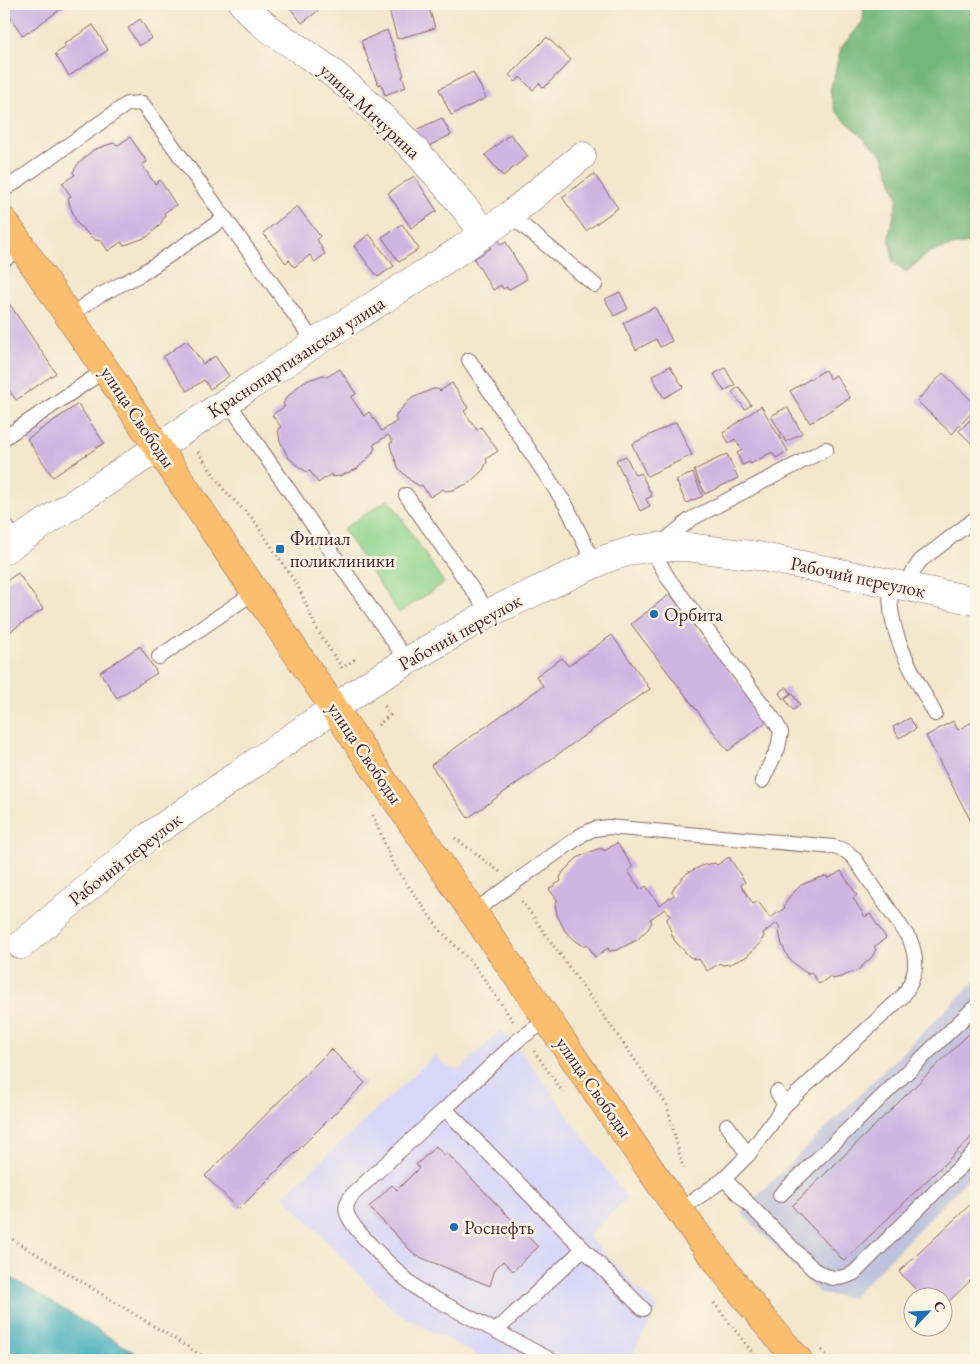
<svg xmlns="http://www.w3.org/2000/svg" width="980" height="1364" viewBox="0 0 980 1364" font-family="'EB Garamond',serif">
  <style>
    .built { fill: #d8d7f8 }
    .industrial { fill: #bfc2dd }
    .green { fill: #92d68f; stroke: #6e7a5d }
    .forest { fill: #75b77a; stroke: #606b52 }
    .water { fill: #3eabbc; stroke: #446574 }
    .building { fill: #ceb6e3 }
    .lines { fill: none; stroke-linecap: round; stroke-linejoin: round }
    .lane-casing { stroke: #856563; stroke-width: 16 }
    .street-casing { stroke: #856563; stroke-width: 29 }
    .primary-casing { stroke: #856563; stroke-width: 29 }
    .path { stroke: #856563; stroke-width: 3; stroke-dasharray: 1 4; stroke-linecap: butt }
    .lane { stroke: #fff; stroke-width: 14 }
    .street { stroke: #fff; stroke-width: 28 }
    .primary { stroke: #fbbd6e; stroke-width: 28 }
    .poi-dot { fill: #1f6fb2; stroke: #fcf5e5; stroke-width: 2 }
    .labels { text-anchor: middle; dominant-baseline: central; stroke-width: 5; stroke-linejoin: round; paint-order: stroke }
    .street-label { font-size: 19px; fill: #4a1f2b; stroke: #fcf5e5 }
    .poi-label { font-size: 19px; fill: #4a1f2b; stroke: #fcf5e5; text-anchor: start }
  </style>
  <rect width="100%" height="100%" fill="#fcf5e5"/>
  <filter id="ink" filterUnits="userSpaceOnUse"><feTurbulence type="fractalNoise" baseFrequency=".02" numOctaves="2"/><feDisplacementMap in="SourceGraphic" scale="10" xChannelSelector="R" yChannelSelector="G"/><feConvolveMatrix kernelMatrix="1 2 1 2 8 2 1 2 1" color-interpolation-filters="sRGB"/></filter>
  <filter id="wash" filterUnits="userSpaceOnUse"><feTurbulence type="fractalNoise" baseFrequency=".0096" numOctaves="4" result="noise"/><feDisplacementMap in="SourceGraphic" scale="20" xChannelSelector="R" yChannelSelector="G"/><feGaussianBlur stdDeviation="1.12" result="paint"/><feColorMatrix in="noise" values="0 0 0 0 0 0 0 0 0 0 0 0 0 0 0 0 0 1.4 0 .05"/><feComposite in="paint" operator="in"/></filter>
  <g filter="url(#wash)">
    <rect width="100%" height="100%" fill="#f3e7cc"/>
    <!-- built -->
    <path class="built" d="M501 1029 531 1064 627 1198 588 1236 658 1309 629 1360H486L395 1312 283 1196 435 1055 450 1068 461 1069Z"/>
    <!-- industrial -->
    <path class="industrial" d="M976 980V1170L852 1298 820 1294 741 1212Z"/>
    <!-- green -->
    <path class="green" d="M389 499 444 583 399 613 343 529Z"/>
    <!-- forest -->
    <path class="forest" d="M864 4H976V242L952 246 930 252 906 272 893 262 889 235 898 199 883 156 835 111 830 91 841 48 863 21Z"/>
    <!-- water -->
    <path class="water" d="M4 1273 147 1360H4Z"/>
    <g id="blocks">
      <!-- building -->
      <g class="building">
        <path d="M4 4H68L23 36 4 8Z"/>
        <path d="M287 4H327L302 23Z"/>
        <path d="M395 4H428L435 28 397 39 388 6Z"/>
        <path d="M140 19 152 38 139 46 128 28Z"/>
        <path d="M93 25 108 50 69 76 55 54 66 47 64 44Z"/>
        <path d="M387 30 404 75 402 76 406 87 385 95 381 84 378 85 361 41Z"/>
        <path d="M547 37 571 60 544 88 539 83 533 90 520 77 516 82 509 75Z"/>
        <path d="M473 72 486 98 451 115 439 89Z"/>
        <path d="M442 118 451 135 422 149 413 131Z"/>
        <path d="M510 134 528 156 503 176 485 155Z"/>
        <path d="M130 137 147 162 142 165 155 184 160 180 176 205 164 213 165 216 159 226 147 237 128 244 123 245 121 242 108 251 100 239 98 241 91 237 77 223 70 206 68 198 71 196 62 183 75 175 73 172 78 164 93 150 113 143 118 145Z"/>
        <path d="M594 174 618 208 586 231 562 197Z"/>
        <path d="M414 176 437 211 411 228 388 193Z"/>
        <path d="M297 206 320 236 317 239 325 254 315 262 310 255 294 267 289 260 286 263 263 233Z"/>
        <path d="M402 224 419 249 399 262 382 237Z"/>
        <path d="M369 234 394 266 378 277 354 246Z"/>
        <path d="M496 236 501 245 506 242 527 279 508 290 507 287 503 289 501 285 493 290 474 259 491 248 487 242Z"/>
        <path d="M620 292 628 309 614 316 605 299Z"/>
        <path d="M4 296 56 373 16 400 4 383Z"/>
        <path d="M655 307 672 341 660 347 656 339 636 350 623 323Z"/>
        <path d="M187 340 203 364 215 356 229 376 210 389 204 380 187 391 163 357Z"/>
        <path d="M670 366 683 387 664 398 652 376Z"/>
        <path d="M725 368 735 385 724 391 714 374Z"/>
        <path d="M340 369 356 394 351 397 364 416 369 412 382 431 397 421 395 418 398 412 412 398 433 389H438L440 391 452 383 468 408 464 411 477 430 481 427 498 451 486 459 487 462 483 470 469 483 453 490 445 491 443 489 430 497 422 485 420 486 411 481 399 469 391 449 390 443 393 442 388 435 373 445 375 448 371 455 357 469 340 476 332 477 331 474 318 483 310 471 307 472 299 467 288 457 280 441 278 429 281 427 272 415 285 406 283 404 286 398 303 382 323 375 327 377Z"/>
        <path d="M825 370 830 379 836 375 850 398 810 423 790 391Z"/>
        <path d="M943 373 976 405V408L952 434 917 401Z"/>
        <path d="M739 387 751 405 745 409 732 392Z"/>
        <path d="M78 404 104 443 53 477 27 439Z"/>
        <path d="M761 406 788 451 776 458 772 452 751 464 750 462 742 465 737 453 742 450 735 439 729 443 723 433Z"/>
        <path d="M787 407 802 433 786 442 771 416Z"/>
        <path d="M976 414V448L959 431Z"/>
        <path d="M676 422 692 455 647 476 632 444Z"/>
        <path d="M727 454 738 478 705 494 694 470Z"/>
        <path d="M626 456 635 475 641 473 652 496 646 499 650 506 640 511 616 460Z"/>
        <path d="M693 473 703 496 686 503 676 480Z"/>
        <path d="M18 573 43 609 4 636V583Z"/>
        <path d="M670 594 767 721 728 751 631 624Z"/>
        <path d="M612 635 650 689 468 818 431 765 543 686 536 676 562 658 568 666Z"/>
        <path d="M140 646 157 673 117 698 100 672Z"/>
        <path d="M787 687 791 693 783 699 779 693Z"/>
        <path d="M792 693 800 705 793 710 785 699Z"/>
        <path d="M910 718 916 729 899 738 893 727Z"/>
        <path d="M953 721 958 730 972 722 976 730V821L972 823 926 736Z"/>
        <path d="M617 843 633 867 628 871 641 890 646 886 659 905 674 895 672 892 675 886 687 873 704 865 715 863 717 865 729 857 745 882 741 885 753 904 758 901 770 918 785 908 784 906 789 897 801 885 819 878 827 876 828 879 841 871 857 895 853 898 865 917 870 914 886 938 874 947 876 949 872 957 858 970 841 977 833 979 831 976 819 984 811 972 808 974 802 970 789 959 782 945 779 931 781 929 777 923 763 933 764 936 760 944 746 957 730 964 722 965 720 963 707 971 699 959 697 960 690 957 674 940 668 923 667 918 670 916 665 909 650 919 652 922 648 929 637 940 617 950 609 951 608 948 595 957 587 944 584 946 576 941 565 931 557 915 555 903 558 901 549 889 561 881 560 878 563 872 577 858 597 849H603L604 851Z"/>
        <path d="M976 1027V1133L844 1261 792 1206Z"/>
        <path d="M331 1049 365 1083 239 1209 205 1176Z"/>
        <path d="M436 1146 444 1155 447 1153 538 1247 513 1271 503 1261 495 1269 490 1286 415 1255 369 1207 392 1185 397 1190 419 1168 416 1165Z"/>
        <path d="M976 1199V1275L942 1308V1296H922L899 1272Z"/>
      </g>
    </g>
  </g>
  <g filter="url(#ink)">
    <use href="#blocks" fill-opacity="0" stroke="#856563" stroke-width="1"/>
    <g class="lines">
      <defs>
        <g id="lane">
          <path d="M4 190 127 104 142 103 315 343"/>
          <path d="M510 215 595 285"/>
          <path d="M4 260 22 247"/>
          <path d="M69 316 98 296 141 274 225 218"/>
          <path d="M469 360 566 505 594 563"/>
          <path d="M228 402 407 661"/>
          <path d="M4 438 105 370"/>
          <path d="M406 495 489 613"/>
          <path d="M4 522 16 542"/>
          <path d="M891 583C885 631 914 674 935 714"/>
          <path d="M910 588 911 575 920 561 976 518"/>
          <path d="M159 657 256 591"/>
          <path d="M762 781 778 748 781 732 775 721 668 578 659 562 657 547 691 519 826 449"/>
          <path d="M473 912 583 834 594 829 608 827 834 847 846 851 854 858 910 940C919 962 916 977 903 996L785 1105 748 1155 724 1179 680 1210"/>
          <path d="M547 1020 518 1040 445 1109 643 1309"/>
          <path d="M777 1092 785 1105"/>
          <path d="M445 1109 352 1195C348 1201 345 1206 347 1213 351 1230 405 1279 420 1291L551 1360"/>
          <path d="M727 1125 748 1155"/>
          <path d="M724 1179 813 1269C828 1279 838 1281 854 1273L976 1151"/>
          <path d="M780 1195 976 1006"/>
          <path d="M496 1331 583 1249"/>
        </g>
        <g id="street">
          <path d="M243 4C260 28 306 51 330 71 388 118 439 173 484 233"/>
          <path d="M4 550 315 343 459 251 510 215 582 156"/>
          <path d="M21 945 148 837 369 684 489 613 605 559 634 550 657 547H687L758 556 976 601"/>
        </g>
        <path id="primary" d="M4 221C176 472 344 727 518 977 608 1106 693 1242 798 1360"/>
      </defs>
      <!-- lane casing -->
      <use href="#lane" class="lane-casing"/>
      <!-- street casing -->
      <use href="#street" class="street-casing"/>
      <!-- primary casing -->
      <use href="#primary" class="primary-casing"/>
      <!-- path -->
      <g class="path">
        <path d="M198 452 225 491 253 519 299 588 316 628 342 668 354 660 356 663"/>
        <path d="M378 725 390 715 384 705"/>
        <path d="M373 815 393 864 439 929 475 966 513 1021"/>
        <path d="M455 838 500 872"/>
        <path d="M522 901 667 1105 683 1168"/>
        <path d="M534 1051 565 1095"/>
        <path d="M4 1234 209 1360"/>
        <path d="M714 1303 758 1360"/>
        <path d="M822 1350 832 1360"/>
      </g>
      <!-- lane -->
      <use href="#lane" class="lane"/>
      <!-- street -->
      <use href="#street" class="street"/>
      <!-- primary -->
      <use href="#primary" class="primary"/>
    </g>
  </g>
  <!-- markers -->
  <g class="poi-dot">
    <rect x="275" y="544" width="10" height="10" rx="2.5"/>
    <circle cx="654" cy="614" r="5"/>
    <circle cx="454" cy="1227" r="5"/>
  </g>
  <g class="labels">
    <!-- street labels -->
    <g class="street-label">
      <text transform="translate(370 111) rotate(43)">улица Мичурина</text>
      <text transform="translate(296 357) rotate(-33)">Краснопартизанская улица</text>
      <text transform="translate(138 417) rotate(56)">улица Свободы</text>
      <text transform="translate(858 577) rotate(12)">Рабочий переулок</text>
      <text transform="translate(460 632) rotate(-29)">Рабочий переулок</text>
      <text transform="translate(365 753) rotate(56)">улица Свободы</text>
      <text transform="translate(125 859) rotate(-38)">Рабочий переулок</text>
      <text transform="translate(594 1087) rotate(55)">улица Свободы</text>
    </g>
    <!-- poi labels -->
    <g class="poi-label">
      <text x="290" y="538">Филиал<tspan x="290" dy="22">поликлиники</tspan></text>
      <text x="664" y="614">Орбита</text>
      <text x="464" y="1227">Роснефть</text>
    </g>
  </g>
  <!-- margin -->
  <rect width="980" height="1364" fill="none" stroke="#fcf5e5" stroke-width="20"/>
  <!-- north arrow -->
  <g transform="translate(928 1312) rotate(65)"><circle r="24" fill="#fcf5e5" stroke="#b59f9b"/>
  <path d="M0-4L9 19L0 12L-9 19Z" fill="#1f6fb2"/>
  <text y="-8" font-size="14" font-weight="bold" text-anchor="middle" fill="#4a1f2b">С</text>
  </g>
</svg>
